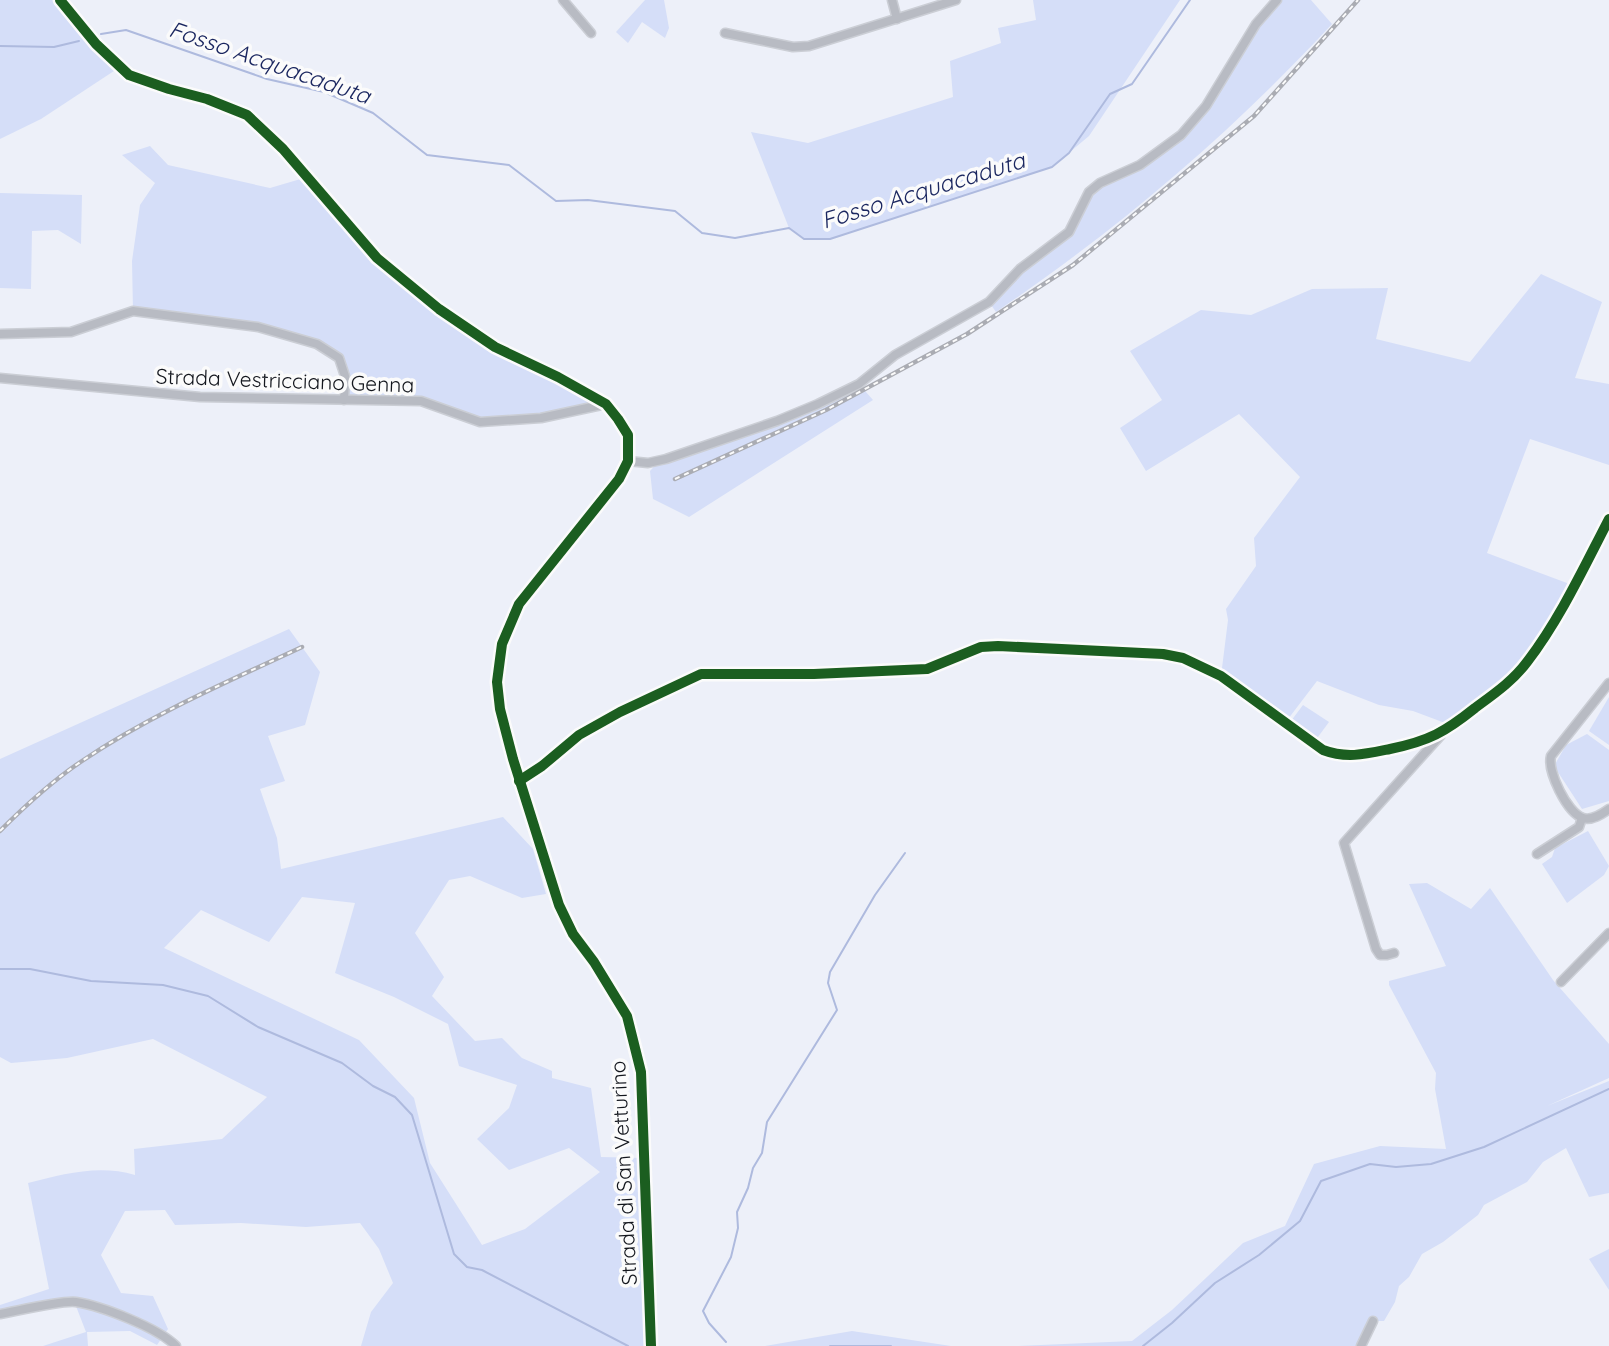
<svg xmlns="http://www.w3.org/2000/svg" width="1609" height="1346" viewBox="0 0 1609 1346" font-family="Quicksand,sans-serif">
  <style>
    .green { fill: #d5def8; fill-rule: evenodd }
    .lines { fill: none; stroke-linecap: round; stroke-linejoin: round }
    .stream { stroke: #aebade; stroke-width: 2 }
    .minor-casing { stroke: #cbced5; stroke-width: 11 }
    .minor { stroke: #b8bbc3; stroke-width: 8 }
    .rail-casing { stroke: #aaacb3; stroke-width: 4.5 }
    .rail { stroke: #fbfbfb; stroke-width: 2; stroke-dasharray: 5; stroke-linecap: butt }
    .cycleway-casing { stroke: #fbfbfb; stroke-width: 15 }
    .cycleway { stroke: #1b5e20; stroke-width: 10 }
    .labels { text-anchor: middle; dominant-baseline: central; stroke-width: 7; stroke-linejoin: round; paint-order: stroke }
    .street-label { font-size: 21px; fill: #13161d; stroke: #fbfbfb }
    .water-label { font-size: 23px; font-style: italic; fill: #1b2760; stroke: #fbfbfb }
  </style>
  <rect width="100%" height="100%" fill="#edf0f9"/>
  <!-- green -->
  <g class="green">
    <path d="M0 0H60L120 67 41 119 0 139Z"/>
    <path d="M645 0H664L669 28 665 38 642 22 628 43 616 32Z"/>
    <path d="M1033 0H1180L1089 136 1052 167 830 239H804L789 228 751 132 808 143 953 97 950 61 1001 43 998 28 1036 20Z"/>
    <path d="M1277 0H1311L1332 24C1229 135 1122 226 996 312L989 302 1020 269 1062 239 1089 192 1140 165 1181 135 1206 106 1256 24Z"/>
    <path d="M150 146 168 165 270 188 304 178 377 258 495 347 600 402H590L606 404 541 418 480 422 421 401 344 400 339 358C280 320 201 320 133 311L132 261 140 205 155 183 122 155Z"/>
    <path d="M0 193 82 195 81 244 58 230 32 231 31 289 0 288Z"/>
    <path d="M1541 274 1602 302 1575 378 1609 384V465L1530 439 1487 553 1575 586 1526 663 1453 726 1413 711 1379 705 1317 681 1285 723 1221 676 1228 620 1226 609 1256 566 1254 538 1300 477 1239 414 1146 471 1120 428 1162 400 1130 351 1201 310 1251 315 1312 289 1388 288 1376 339 1470 362Z"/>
    <path d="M859 384 873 400 689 517 653 499 650 471 660 460 777 421Z"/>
    <path d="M289 629 320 672 305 725 268 736 285 781 260 789 277 838 281 869 503 817 533 849 546 894 522 898 470 876 449 880 415 933 444 977 432 996 475 1041 502 1038 522 1058 552 1071V1078L591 1088 601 1157 644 1158 651 1346H361L371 1312 393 1283 379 1249 360 1223 306 1227 241 1223 175 1225 165 1210 125 1211 101 1255 121 1293 153 1296 168 1329 157 1345 159 1346 130 1331 87 1332 88 1346H43L86 1332 74 1301 0 1314V1305L49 1289 28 1183C63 1174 99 1164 135 1175L134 1149 222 1139 267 1097 153 1039 67 1058 11 1063 0 1057V759ZM302 897 355 903 335 973 394 997 448 1024 459 1066 517 1085 509 1108 477 1139 509 1170 569 1148 600 1172 525 1229 482 1245 430 1163 414 1098 359 1040 164 948 201 910 269 942Z"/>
    <path d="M1609 697V745L1589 731Z"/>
    <path d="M1303 705 1329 722 1312 745 1288 725Z"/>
    <path d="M1587 734 1609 750V801L1582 809 1554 766 1566 745Z"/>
    <path d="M1588 831 1609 866 1604 875 1567 903 1542 864 1552 857 1555 848Z"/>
    <path d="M1427 883 1471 909 1490 888 1553 980 1609 1044V1078L1547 1106 1609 1081V1193L1589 1197 1566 1148 1543 1162 1527 1182 1484 1205 1478 1215 1443 1242 1422 1254 1409 1277 1399 1286 1395 1302 1384 1321H1373L1361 1346H1018L1132 1341 1172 1310 1243 1243 1285 1226 1314 1164 1380 1146 1446 1149 1435 1089 1436 1073 1389 985V981L1446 966 1409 884Z"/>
    <path d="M1609 1249V1290L1589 1259Z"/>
    <path d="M852 1331 951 1346H765Z"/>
  </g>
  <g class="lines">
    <!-- stream -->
    <g class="stream">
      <path d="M101 34 126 30 267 79 324 92 373 113 427 155 509 165 556 201 588 200 675 211 702 233 735 238 789 228 804 239H830L1052 167 1069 153 1110 94 1132 84 1190 0"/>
      <path d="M0 46 54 47 79 41"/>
      <path d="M0 969H30L91 981 163 985 208 996 258 1027 342 1063 373 1086 395 1097 412 1115 454 1254 467 1267 482 1270 628 1346"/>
      <path d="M726 1342 709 1323 703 1311 731 1257 738 1228 737 1212 748 1188 753 1168 762 1153 767 1122 837 1010 828 983 830 972 875 895 905 853"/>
      <path d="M830 1346H891"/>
      <path d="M1143 1346 1172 1323 1215 1283 1259 1255 1300 1221 1321 1181 1370 1164 1396 1167 1431 1164 1484 1147 1609 1089"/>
    </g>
    <defs>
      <g id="minor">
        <path d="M60 0 96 44 129 75 169 89 207 99 247 115 283 149 377 258 439 309 495 347 558 377 606 404 618 419 628 435V461L619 479 519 604 502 644 497 682 500 709 513 759 559 905 573 934 594 962 627 1016 641 1072 651 1346"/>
        <path d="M563 0 591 33"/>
        <path d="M892 0 897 19"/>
        <path d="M725 33 793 47 809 46 956 0"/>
        <path d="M0 334 71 332 133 311 258 327 317 344 339 358 345 376 344 400"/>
        <path d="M0 378 200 397 421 401 480 422 541 418 606 404"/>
        <path d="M628 461 648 463 666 459 777 421 818 404 859 384 895 355 989 302 1020 269 1069 232 1089 192 1100 183 1140 165 1181 135 1206 106 1256 24 1277 0"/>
        <path d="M1609 683 1551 756C1547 771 1567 813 1583 818 1592 821 1602 814 1609 809"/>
        <path d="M519 781 542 766 579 735 620 712 701 674H814L927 669 981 647 998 646 1163 654 1183 658 1221 676 1323 750C1347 759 1366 754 1390 749 1429 741 1445 732 1475 708 1494 694 1513 681 1527 662 1560 619 1584 567 1609 519"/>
        <path d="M1537 854 1579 827 1582 818"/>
        <path d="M1394 953 1387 955H1380L1376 949 1344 843 1441 735"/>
        <path d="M1561 982 1609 933"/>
        <path d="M0 1314C17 1311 62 1300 76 1302 102 1306 158 1328 176 1346"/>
        <path d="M1361 1346 1373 1321"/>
      </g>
    </defs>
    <!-- minor casing -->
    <use href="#minor" class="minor-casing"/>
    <!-- minor -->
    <use href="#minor" class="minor"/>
    <defs>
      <g id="rail">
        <path d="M675 479 826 410 967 334 1073 265 1254 116 1358 0"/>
        <path d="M0 831C25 806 52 781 82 761 150 715 227 682 302 647"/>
      </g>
    </defs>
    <!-- rail casing -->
    <use href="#rail" class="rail-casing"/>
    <!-- rail -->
    <use href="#rail" class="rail"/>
    <defs>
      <g id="cycleway">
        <path d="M60 0 96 44 129 75 169 89 207 99 247 115 283 149 377 258 439 309 495 347 558 377 606 404 618 419 628 435V461L619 479 519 604 502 644 497 682 500 709 513 759 559 905 573 934 594 962 627 1016 641 1072 651 1346"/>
        <path d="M519 781 542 766 579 735 620 712 701 674H814L927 669 981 647 998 646 1163 654 1183 658 1221 676 1323 750C1347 759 1366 754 1390 749 1429 741 1445 732 1475 708 1494 694 1513 681 1527 662 1560 619 1584 567 1609 519"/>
      </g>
    </defs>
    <!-- cycleway casing -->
    <use href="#cycleway" class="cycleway-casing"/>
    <!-- cycleway -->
    <use href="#cycleway" class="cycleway"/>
  </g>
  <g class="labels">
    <!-- street labels -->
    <g class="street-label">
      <text transform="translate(285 380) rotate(2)">Strada Vestricciano Genna</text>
      <text transform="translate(623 1173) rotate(-93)">Strada di San Vetturino</text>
    </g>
    <!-- water labels -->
    <g class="water-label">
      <text transform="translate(270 62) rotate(19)">Fosso Acquacaduta</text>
      <text transform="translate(923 190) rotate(-17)">Fosso Acquacaduta</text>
    </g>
  </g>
</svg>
